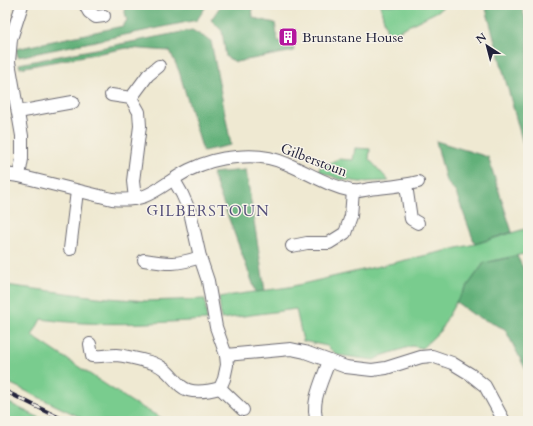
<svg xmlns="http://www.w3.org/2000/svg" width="533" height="426" viewBox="0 0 533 426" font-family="Cardo,serif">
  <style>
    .green { fill: #79cc8e; stroke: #4e7764 }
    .forest { fill: #62b079; stroke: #42695a }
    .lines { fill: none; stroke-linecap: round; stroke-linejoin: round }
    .minor-casing { stroke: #6a6870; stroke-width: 14 }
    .minor { stroke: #fff; stroke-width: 12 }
    .rail-casing { stroke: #22223b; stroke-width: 4 }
    .rail { stroke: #f7f3e8; stroke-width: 2.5; stroke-dasharray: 8; stroke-linecap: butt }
    .labels { text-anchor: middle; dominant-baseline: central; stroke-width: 3; stroke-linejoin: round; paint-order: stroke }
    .poi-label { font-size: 14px; fill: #22223b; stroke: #f7f3e8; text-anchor: start }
    .street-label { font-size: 14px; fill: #22223b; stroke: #f7f3e8 }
    .neighbourhood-label { font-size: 15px; letter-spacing: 1px; fill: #55507a; stroke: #f7f3e8 }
  </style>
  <rect width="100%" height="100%" fill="#f7f3e8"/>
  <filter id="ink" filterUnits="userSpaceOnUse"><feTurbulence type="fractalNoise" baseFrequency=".025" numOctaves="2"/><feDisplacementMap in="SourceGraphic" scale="8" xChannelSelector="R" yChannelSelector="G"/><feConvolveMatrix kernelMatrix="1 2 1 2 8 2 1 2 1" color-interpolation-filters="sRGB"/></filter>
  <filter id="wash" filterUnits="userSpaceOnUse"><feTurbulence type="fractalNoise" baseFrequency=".012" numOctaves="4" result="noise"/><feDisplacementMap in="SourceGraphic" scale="16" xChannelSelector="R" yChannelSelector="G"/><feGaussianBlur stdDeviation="0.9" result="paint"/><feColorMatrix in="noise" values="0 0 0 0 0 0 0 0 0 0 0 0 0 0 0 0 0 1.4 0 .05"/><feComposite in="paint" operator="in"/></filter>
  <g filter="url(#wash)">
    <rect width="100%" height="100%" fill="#efe9d2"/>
    <!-- green -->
    <g class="green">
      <path d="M380 5H445L438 11 388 36Z"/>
      <path d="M355 148 370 149 369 159 389 181 360 182 339 179 319 171 320 167 338 159 353 160Z"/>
      <path d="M528 228V253L484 263 456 302 440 331 422 348 412 346 381 356 374 360 337 355 327 346 303 341 296 309 221 319 219 297 289 287 475 244Z"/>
      <path d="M5 285 97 297 146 301 205 299 207 320C152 323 95 327 41 319L32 336 132 402 167 421H88L5 381Z"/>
      <path d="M5 401 44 420 45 421H5Z"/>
    </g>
    <!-- forest -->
    <g class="forest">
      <path d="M123 5H207L197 20 18 57 16 49 123 26 127 20Z"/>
      <path d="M221 5H252L253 18 275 23 278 41 292 43 294 51 236 62 226 57 222 31 211 20Z"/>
      <path d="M485 5H521L528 28V162Z"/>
      <path d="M192 30 211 41 231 145 203 151 179 71 170 51 127 48 20 68 19 64Z"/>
      <path d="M436 141 488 157 512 232 475 244 456 193 446 181Z"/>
      <path d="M246 170 265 291 256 292 212 173Z"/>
      <path d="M517 256 528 278V374L505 329 474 315 456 302 484 263Z"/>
    </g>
  </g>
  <g filter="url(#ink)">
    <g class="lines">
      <defs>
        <g id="minor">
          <path d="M85 5 89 12 96 17 104 16"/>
          <path d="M111 95 131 98"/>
          <path d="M18 112 73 102"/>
          <path d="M5 174 19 176 112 199C151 203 158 186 189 170 203 163 221 158 236 157 253 155 272 157 287 164 309 173 328 186 352 191 357 192 364 190 370 189 386 187 402 186 418 182"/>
          <path d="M19 176 22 159V136L9 62 11 39 22 5"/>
          <path d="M406 185 411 219 418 223"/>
          <path d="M135 199 133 181 140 126 139 112 131 98 148 75 159 66"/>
          <path d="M292 246 307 243H329L345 233 351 216 353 191"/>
          <path d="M70 249 77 191"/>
          <path d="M144 260C168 264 177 265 200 257"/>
          <path d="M90 344 92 356C100 357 108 355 116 355 128 356 142 360 153 363 167 368 171 377 181 386 191 395 209 391 220 388L224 379 227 365 226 355 216 327 208 281 200 257 190 212 182 194 174 180"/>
          <path d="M226 355 291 349 305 352 346 367 372 370 386 368 421 357 432 356 452 363 470 374 485 386 504 421"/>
          <path d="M220 388 243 410"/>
          <path d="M317 421C310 402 323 379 329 361"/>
        </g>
      </defs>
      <!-- minor casing -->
      <use href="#minor" class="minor-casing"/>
      <!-- minor -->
      <use href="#minor" class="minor"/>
      <defs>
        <path id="rail" d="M5 391 66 421"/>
      </defs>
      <!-- rail casing -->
      <use href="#rail" class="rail-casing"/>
      <!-- rail -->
      <use href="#rail" class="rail"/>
    </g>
  </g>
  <!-- icons -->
  <defs>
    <symbol id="building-square" viewBox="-11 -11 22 22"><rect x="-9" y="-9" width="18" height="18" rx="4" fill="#b5179e" stroke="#f7f3e8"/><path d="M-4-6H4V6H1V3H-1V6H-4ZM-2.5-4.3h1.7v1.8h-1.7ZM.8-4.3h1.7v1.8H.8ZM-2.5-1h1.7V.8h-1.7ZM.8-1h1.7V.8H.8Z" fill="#fff"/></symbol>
  </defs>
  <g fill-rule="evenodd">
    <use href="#building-square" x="277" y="26" width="22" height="22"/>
  </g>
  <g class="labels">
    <!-- poi labels -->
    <g class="poi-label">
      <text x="302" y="37">Brunstane House</text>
    </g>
    <!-- street labels -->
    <g class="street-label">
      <text transform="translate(314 160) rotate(21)">Gilberstoun</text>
    </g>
    <!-- neighbourhood labels -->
    <g class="neighbourhood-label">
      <text x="208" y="211">GILBERSTOUN</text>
    </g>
  </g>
  <!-- margin -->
  <rect width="533" height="426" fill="none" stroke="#f7f3e8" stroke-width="20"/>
  <!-- north arrow -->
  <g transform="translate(487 46) rotate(324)" stroke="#f7f3e8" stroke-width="3" paint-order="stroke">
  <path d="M0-3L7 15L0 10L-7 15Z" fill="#22223b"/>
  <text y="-6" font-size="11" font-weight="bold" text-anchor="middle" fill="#22223b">N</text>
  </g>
</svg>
